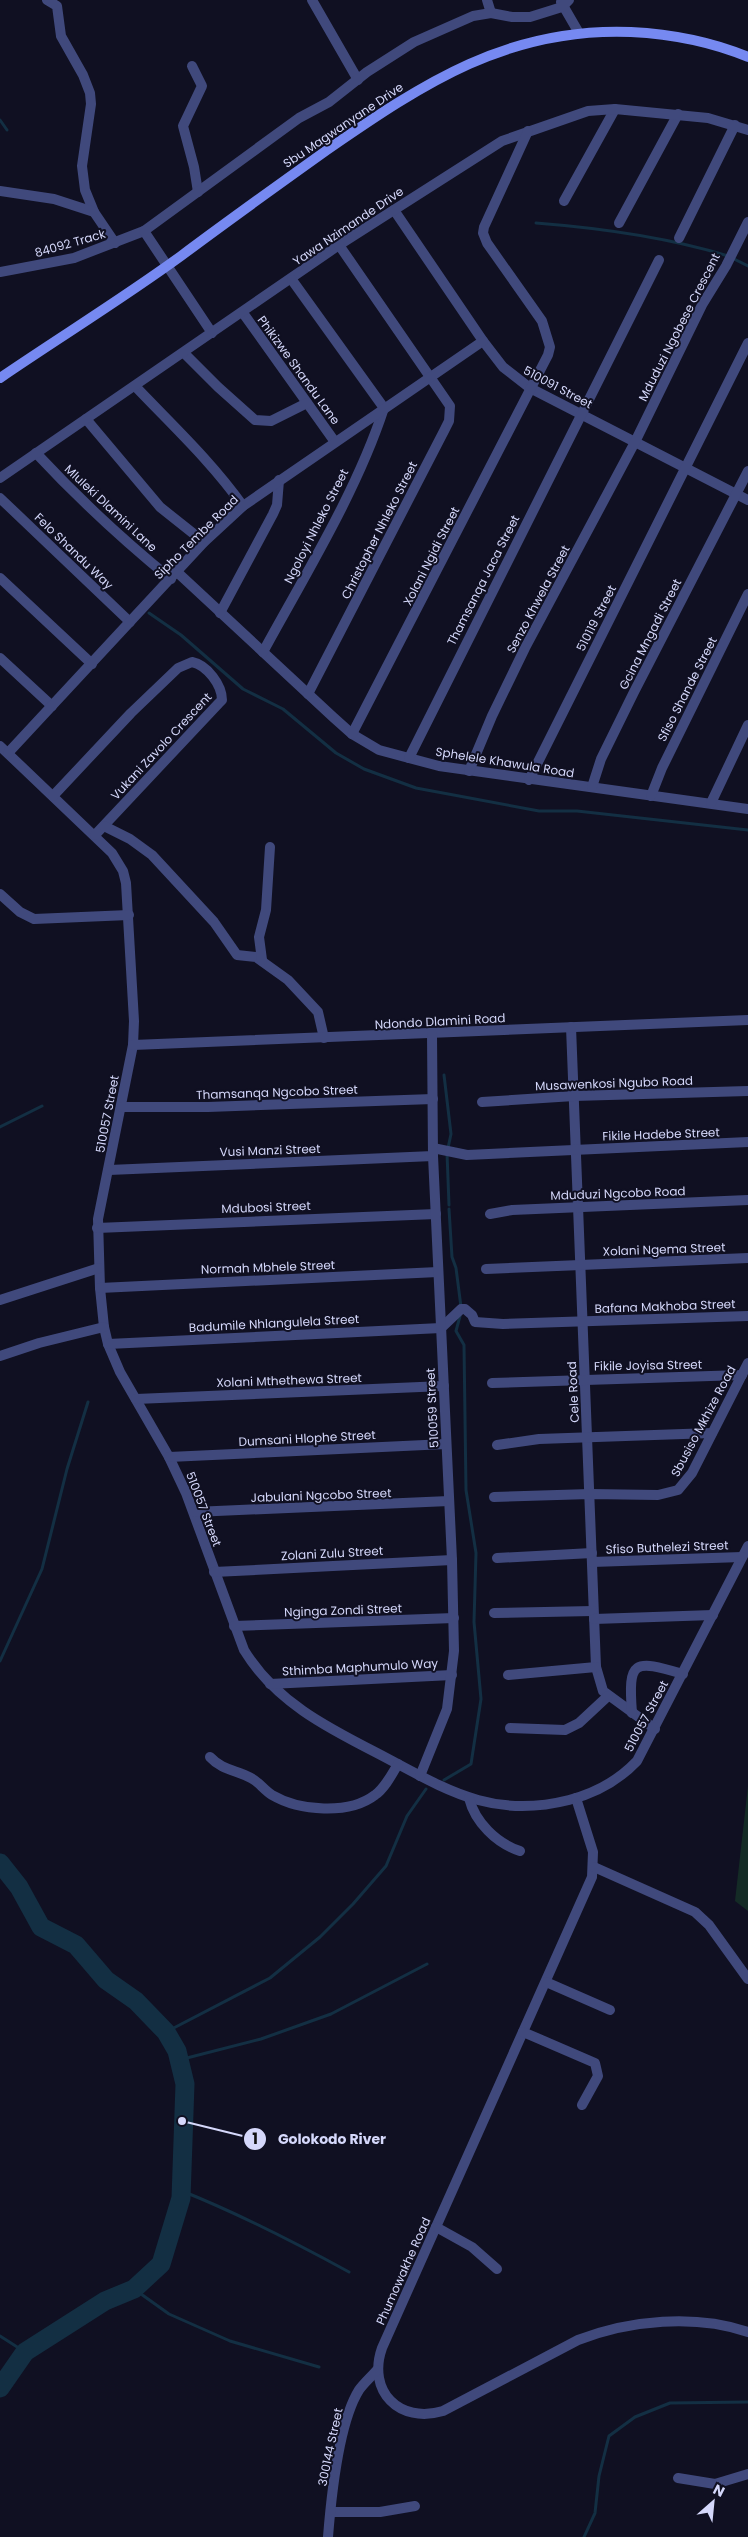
<svg xmlns="http://www.w3.org/2000/svg" width="748" height="2537" viewBox="0 0 748 2537" font-family="Poppins,sans-serif">
  <style>
    .pitch { fill: #142b26 }
    .lines { fill: none; stroke-linecap: round; stroke-linejoin: round }
    .stream { stroke: #132f43; stroke-width: 3 }
    .river { stroke: #132f43; stroke-width: 19 }
    .street { stroke: #40497c; stroke-width: 10 }
    .secondary { stroke: #7689f1; stroke-width: 10 }
    .labels { text-anchor: middle; dominant-baseline: central; stroke-width: 4; stroke-linejoin: round; paint-order: stroke }
    .street-label { font-size: 12px; fill: #d5d8fb; stroke: #101022 }
    .leader { fill: none; stroke: #d5d8fb; stroke-width: 2 }
    .callout-dot { fill: #d5d8fb; stroke: #101022; stroke-width: 2 }
    .mark-label { font-size: 15px; text-anchor: middle; font-weight: bold; fill: #111 }
    .callout-label { font-size: 14px; text-anchor: middle; font-weight: bold; fill: #d5d8fb; stroke: #101022; stroke-width: 4; stroke-linejoin: round; paint-order: stroke }
  </style>
  <rect width="100%" height="100%" fill="#101022"/>
  <!-- pitch -->
  <path class="pitch" d="M748 1786V1911L735 1901Z"/>
  <g class="lines">
    <!-- stream -->
    <g class="stream">
      <path d="M0 120 7 130"/>
      <path d="M536 223C600 228 667 237 728 256"/>
      <path d="M732 258 748 266"/>
      <path d="M149 613 181 635 243 689 283 709 336 753 364 769 416 788 539 811H577L748 830"/>
      <path d="M444 1075 451 1134 448 1148"/>
      <path d="M0 1127 42 1106"/>
      <path d="M447 1153 449 1205"/>
      <path d="M449 1209 452 1257 456 1268 461 1307"/>
      <path d="M0 1661 42 1569 67 1469 88 1402"/>
      <path d="M444 1780 471 1764 481 1699 474 1622 476 1553 466 1490 464 1345 456 1331 460 1316"/>
      <path d="M166 2032 270 1978 320 1937 353 1904 386 1866 407 1816 426 1789"/>
      <path d="M179 2060 261 2039 331 2014 427 1964"/>
      <path d="M182 2191C240 2214 294 2242 349 2272"/>
      <path d="M134 2289 169 2314 230 2341 319 2367"/>
      <path d="M0 2336 25 2352"/>
      <path d="M584 2537 595 2513 599 2476 609 2436 635 2417 670 2403 748 2402"/>
    </g>
    <!-- river -->
    <path class="river" d="M0 1863 19 1887 41 1927 76 1945 106 1980 136 2001 166 2032 177 2051 185 2084 181 2198 161 2264 134 2289 105 2301 25 2352 0 2388"/>
    <!-- street -->
    <g class="street">
      <path d="M47 0 57 6 61 36 83 75 90 93 91 104 82 166 85 190 94 212"/>
      <path d="M312 0 358 80"/>
      <path d="M487 0 491 13"/>
      <path d="M561 2 579 33"/>
      <path d="M192 66 202 86 183 126 194 167 198 192"/>
      <path d="M0 191 54 199 94 212 115 243"/>
      <path d="M564 201 615 109"/>
      <path d="M394 210 483 341 503 367 530 388 748 500"/>
      <path d="M619 223 678 114"/>
      <path d="M679 238 735 125"/>
      <path d="M0 272 74 258 144 231"/>
      <path d="M243 313 335 442"/>
      <path d="M212 333 144 231 299 118 329 102 367 72 414 42 473 16 491 13 512 17H530L562 7 569 0"/>
      <path d="M184 353 218 387 255 420 271 421 307 403"/>
      <path d="M135 386C172 425 211 461 243 506"/>
      <path d="M86 419 160 507 204 542"/>
      <path d="M36 453C78 498 123 540 171 579"/>
      <path d="M0 478 339 245 502 141 588 111 615 109 708 118 748 130"/>
      <path d="M0 498 130 622"/>
      <path d="M177 572 333 717 352 734 379 750 439 766 748 809"/>
      <path d="M0 578 92 664"/>
      <path d="M220 613 273 514 277 505 279 480"/>
      <path d="M263 652C305 575 357 491 384 408L292 280"/>
      <path d="M0 658 52 706"/>
      <path d="M308 694 444 431 449 421 450 406 339 245"/>
      <path d="M352 734 548 355 550 347 542 321 487 243 483 233 484 227 528 131"/>
      <path d="M0 746 112 853 123 871 126 883 134 1021 133 1045 98 1219 100 1288 104 1327 108 1344 120 1372 169 1457 186 1493 244 1650C275 1701 326 1727 377 1753 444 1788 490 1820 569 1800 596 1793 618 1781 637 1761L748 1546"/>
      <path d="M8 753 204 542 243 506 483 341"/>
      <path d="M409 758 659 260"/>
      <path d="M469 771 492 716 525 648 635 442 702 305 726 266 748 222"/>
      <path d="M529 780 748 343"/>
      <path d="M592 787 601 759 634 692 748 471"/>
      <path d="M53 796 131 713 178 668 192 662C207 665 222 685 222 700L219 703 95 835"/>
      <path d="M651 796 662 768 748 594"/>
      <path d="M711 803 748 725"/>
      <path d="M104 826 130 839 152 855 214 922 237 955 256 957 288 980 318 1012 324 1038"/>
      <path d="M0 894 20 912 34 919 129 915"/>
      <path d="M262 960 259 937 266 910 270 847"/>
      <path d="M571 1027 596 1667 603 1691 655 1729"/>
      <path d="M133 1045 748 1020"/>
      <path d="M482 1102 574 1096 748 1091"/>
      <path d="M122 1107H208L433 1099"/>
      <path d="M433 1148 467 1155 748 1142"/>
      <path d="M109 1170 433 1156"/>
      <path d="M490 1214 512 1210 748 1200"/>
      <path d="M97 1228 436 1214"/>
      <path d="M486 1269 748 1258"/>
      <path d="M100 1288 438 1272"/>
      <path d="M0 1300 99 1268"/>
      <path d="M108 1344 441 1328 461 1309H465L472 1315 475 1322 503 1324 748 1316"/>
      <path d="M0 1356 39 1343 104 1327"/>
      <path d="M492 1383 742 1375"/>
      <path d="M136 1399 444 1386"/>
      <path d="M497 1445 539 1439 712 1433"/>
      <path d="M169 1457 446 1444"/>
      <path d="M494 1497 590 1494 658 1495 678 1490 692 1473 748 1363"/>
      <path d="M194 1512 449 1501"/>
      <path d="M497 1558 592 1553"/>
      <path d="M592 1562 742 1557"/>
      <path d="M214 1572 452 1560"/>
      <path d="M494 1613 593 1611"/>
      <path d="M594 1619 713 1615"/>
      <path d="M234 1626 454 1618"/>
      <path d="M508 1675 596 1667"/>
      <path d="M270 1684 452 1675"/>
      <path d="M632 1713C628 1660 633 1659 683 1674"/>
      <path d="M510 1728 565 1730 579 1723 608 1696"/>
      <path d="M210 1757C222 1770 236 1770 251 1778 259 1782 264 1790 272 1795 299 1811 349 1815 375 1795 385 1788 392 1774 398 1764"/>
      <path d="M420 1776 447 1709 454 1651 452 1560 433 1156 432 1034"/>
      <path d="M469 1798C475 1822 496 1843 520 1851"/>
      <path d="M576 1798 593 1852 592 1877 382 2348C367 2391 399 2424 443 2411L578 2340C630 2320 695 2314 748 2332"/>
      <path d="M594 1867 695 1912 709 1925 748 1979"/>
      <path d="M546 1982 610 2010"/>
      <path d="M523 2032 595 2063 598 2076 582 2105"/>
      <path d="M436 2227 472 2247 497 2269"/>
      <path d="M678 2478 715 2484 748 2474"/>
      <path d="M331 2512H380L415 2506"/>
      <path d="M328 2537C331 2499 339 2422 359 2390 364 2383 371 2377 377 2370"/>
    </g>
    <!-- secondary -->
    <path class="secondary" d="M0 378C60 337 122 299 181 256 229 220 278 185 327 150 424 83 508 27 631 32 670 34 712 42 748 57"/>
  </g>
  <g class="labels">
    <!-- street labels -->
    <g class="street-label">
      <text transform="translate(343 125) rotate(-34)">Sbu Magwanyane Drive</text>
      <text transform="translate(348 226) rotate(-34)">Yawa Nzimande Drive</text>
      <text transform="translate(70 243) rotate(-16)">84092 Track</text>
      <text transform="translate(679 327) rotate(-63)">Mduduzi Ngobese Crescent</text>
      <text transform="translate(299 370) rotate(54)">Phikizwe Shandu Lane</text>
      <text transform="translate(558 387) rotate(28)">510091 Street</text>
      <text transform="translate(111 508) rotate(43)">Mluleki Dlamini Lane</text>
      <text transform="translate(316 526) rotate(-63)">Ngoloyi Nhleko Street</text>
      <text transform="translate(379 530) rotate(-63)">Christopher Nhleko Street</text>
      <text transform="translate(196 537) rotate(-45)">Sipho Tembe Road</text>
      <text transform="translate(74 551) rotate(44)">Felo Shandu Way</text>
      <text transform="translate(431 556) rotate(-63)">Xolani Ngidi Street</text>
      <text transform="translate(483 580) rotate(-63)">Thamsanqa Jaca Street</text>
      <text transform="translate(538 599) rotate(-62)">Senzo Khwela Street</text>
      <text transform="translate(596 618) rotate(-63)">510119 Street</text>
      <text transform="translate(650 634) rotate(-63)">Gcina Mngadi Street</text>
      <text transform="translate(687 689) rotate(-63)">Sfiso Shande Street</text>
      <text transform="translate(161 746) rotate(-47)">Vukani Zavolo Crescent</text>
      <text transform="translate(505 762) rotate(9)">Sphelele Khawula Road</text>
      <text transform="translate(440 1021) rotate(-3)">Ndondo Dlamini Road</text>
      <text transform="translate(614 1083) rotate(-2)">Musawenkosi Ngubo Road</text>
      <text transform="translate(277 1092) rotate(-2)">Thamsanqa Ngcobo Street</text>
      <text transform="translate(107 1114) rotate(-79)">510057 Street</text>
      <text transform="translate(661 1134) rotate(-2)">Fikile Hadebe Street</text>
      <text transform="translate(270 1150) rotate(-2)">Vusi Manzi Street</text>
      <text transform="translate(618 1193) rotate(-2)">Mduduzi Ngcobo Road</text>
      <text transform="translate(266 1207) rotate(-2)">Mdubosi Street</text>
      <text transform="translate(664 1249) rotate(-2)">Xolani Ngema Street</text>
      <text transform="translate(268 1267) rotate(-2)">Normah Mbhele Street</text>
      <text transform="translate(665 1306) rotate(-2)">Bafana Makhoba Street</text>
      <text transform="translate(274 1323) rotate(-3)">Badumile Nhlangulela Street</text>
      <text transform="translate(648 1365) rotate(-1)">Fikile Joyisa Street</text>
      <text transform="translate(289 1380) rotate(-2)">Xolani Mthethewa Street</text>
      <text transform="translate(573 1392) rotate(-93)">Cele Road</text>
      <text transform="translate(432 1408) rotate(-93)">510059 Street</text>
      <text transform="translate(703 1421) rotate(-62)">Sbusiso Mkhize Road</text>
      <text transform="translate(307 1438) rotate(-3)">Dumsani Hlophe Street</text>
      <text transform="translate(321 1495) rotate(-2)">Jabulani Ngcobo Street</text>
      <text transform="translate(204 1509) rotate(69)">510057 Street</text>
      <text transform="translate(667 1547) rotate(-2)">Sfiso Buthelezi Street</text>
      <text transform="translate(332 1553) rotate(-3)">Zolani Zulu Street</text>
      <text transform="translate(343 1610) rotate(-2)">Nginga Zondi Street</text>
      <text transform="translate(360 1667) rotate(-3)">Sthimba Maphumulo Way</text>
      <text transform="translate(646 1716) rotate(-62)">510057 Street</text>
      <text transform="translate(403 2271) rotate(-66)">Phumowakhe Road</text>
      <text transform="translate(330 2447) rotate(-78)">300144 Street</text>
    </g>
  </g>
  <!-- callouts -->
  <path class="leader" d="M182 2121L255 2139"/>
  <g class="callout-dot">
    <circle cx="182" cy="2121" r="5"/>
    <circle cx="255" cy="2139" r="12"/>
  </g>
  <g class="mark-label">
    <text x="255" y="2144">1</text>
  </g>
  <g class="callout-label">
    <text x="332" y="2144">Golokodo River</text>
  </g>
  <!-- north arrow -->
  <g transform="translate(713 2502) rotate(27)" stroke="#101022" stroke-width="4" paint-order="stroke">
  <path d="M0-4L9 19L0 12L-9 19Z" fill="#d5d8fb"/>
  <text y="-8" font-size="14" font-weight="bold" text-anchor="middle" fill="#d5d8fb">N</text>
  </g>
</svg>
